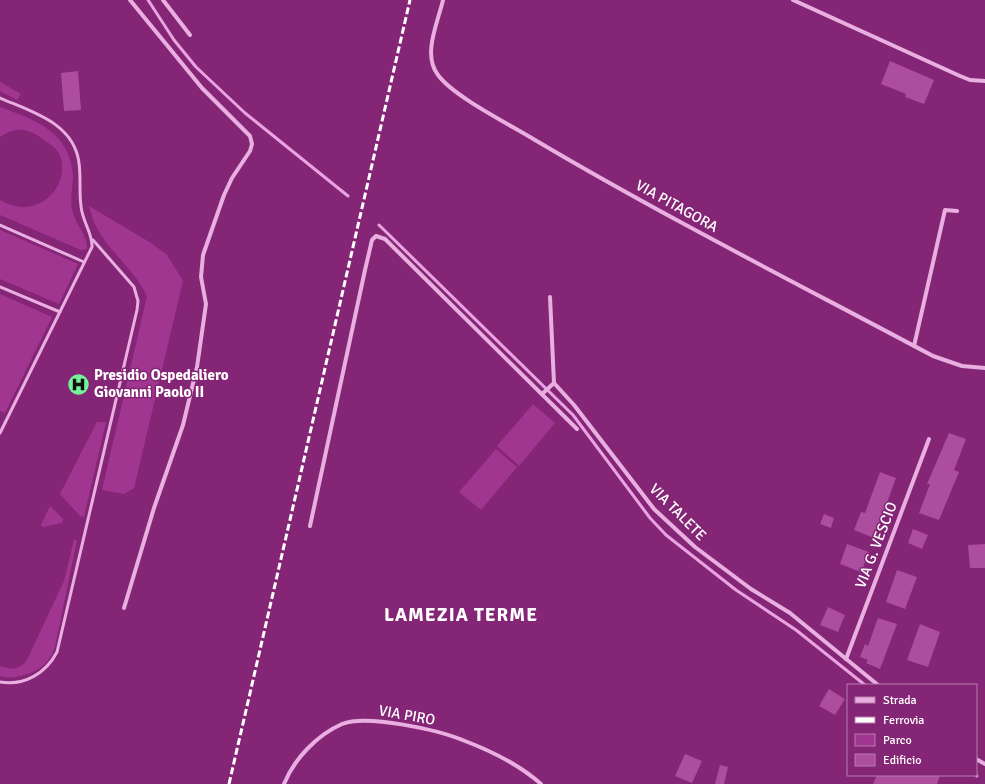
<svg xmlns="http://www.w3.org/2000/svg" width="985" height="784" viewBox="0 0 985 784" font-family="Signika,sans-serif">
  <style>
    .green { fill: #a13691 }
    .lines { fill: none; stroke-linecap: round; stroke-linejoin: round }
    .stream { stroke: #e9a3e0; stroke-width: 3 }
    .building { fill: #ad4d9e }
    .lane { stroke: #e8afe0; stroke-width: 3 }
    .street { stroke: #e8afe0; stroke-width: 4 }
    .rail { stroke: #fff; stroke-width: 3; stroke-dasharray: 7 3; stroke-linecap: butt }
    .labels { text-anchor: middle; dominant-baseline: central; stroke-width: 3; stroke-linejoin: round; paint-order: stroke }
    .street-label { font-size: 15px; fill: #fff; stroke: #852576 }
    .poi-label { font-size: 15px; font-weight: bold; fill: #fff; stroke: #852576; text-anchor: start }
    .district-label { font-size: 19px; font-weight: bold; letter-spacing: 1px; fill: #fff; stroke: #852576 }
  </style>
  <rect width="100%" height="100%" fill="#852576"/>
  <!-- green -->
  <g class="green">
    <path d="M0 82 21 94 17 100 0 91Z"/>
    <path d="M0 107C36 120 70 132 73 176 73 187 69 201 73 213 76 225 88 236 87 249L81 250 0 215V200C7 204 18 208 27 207 50 204 67 182 61 158 59 149 47 142 40 137 25 128 15 127 0 137Z"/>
    <path d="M89 206 151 243 167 255 183 281 134 488 124 494 102 490 147 296C131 262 98 247 89 206Z"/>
    <path d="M0 230 78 264 59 304 0 279Z"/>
    <path d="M0 294 52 317 5 413 0 411Z"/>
    <path d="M533 404 555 423 519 466 497 446Z"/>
    <path d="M97 422H106L84 517 80 516 60 494Z"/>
    <path d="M496 449 517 467 481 510 459 492Z"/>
    <path d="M50 506 63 519 62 523 43 527 41 525Z"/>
    <path d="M74 540H77L55 647C53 651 52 656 49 659 41 672 14 681 0 676V666C10 670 20 670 27 660L64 581Z"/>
  </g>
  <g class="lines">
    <!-- stream -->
    <g class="stream">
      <path d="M148 0 174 40 196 67 245 113 348 196"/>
      <path d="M379 225 573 415 650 518 666 535 736 590 796 630 865 685"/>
      <path d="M976 775 977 776"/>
    </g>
  </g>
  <!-- building -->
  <g class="building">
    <path d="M890 61 934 80 924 104 905 97 906 94 881 84Z"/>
    <path d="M78 71 81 110 64 111 61 73Z"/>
    <path d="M949 433 966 439 954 470 959 472 939 520 919 513 930 484H927Z"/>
    <path d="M880 472 896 478 874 538 854 530 861 512 865 513Z"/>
    <path d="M824 514 834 518 831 528 820 524Z"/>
    <path d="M913 529 928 535 922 549 908 543Z"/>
    <path d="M847 544 869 552 861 572 840 564Z"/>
    <path d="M985 544V568H970L968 545Z"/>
    <path d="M897 570 917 577 905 609 886 602Z"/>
    <path d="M828 607 845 615 838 632 820 625Z"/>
    <path d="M878 618 897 624 880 669 866 663 868 660 860 657 865 644 868 646Z"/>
    <path d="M920 624 940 632 928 667 907 660Z"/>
    <path d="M829 689 845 699 835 715 819 706Z"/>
    <path d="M685 754 702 761 692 783 675 776Z"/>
    <path d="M720 765 728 767 724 784H715Z"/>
    <path d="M877 775H940L937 784H873Z"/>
  </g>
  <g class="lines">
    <!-- lane -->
    <g class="lane">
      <path d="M0 98C32 112 74 123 79 163 81 178 79 192 81 206 82 221 93 234 92 247L0 433"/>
      <path d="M0 225 84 262"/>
      <path d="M0 287 60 312"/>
      <path d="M0 682C25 686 46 673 57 652L137 310 138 301 134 287 93 240"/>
    </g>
    <!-- street -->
    <g class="street">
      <path d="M163 0 190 35"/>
      <path d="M443 0C438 22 422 55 438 75 454 97 511 125 535 140 665 217 800 285 933 356L962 366 985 368"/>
      <path d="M793 0 960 76 970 80 985 81"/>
      <path d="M550 297 554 383 574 405 654 509 695 547 751 589 790 613 878 685"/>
      <path d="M914 346 945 210 957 211"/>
      <path d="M542 394 554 383"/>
      <path d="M310 526 365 270 372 240 376 236 385 239 577 429"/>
      <path d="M124 608 154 508 183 425 197 367 206 304 201 277 203 255 224 195 232 178 250 151 252 144 250 136 202 88 130 0"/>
      <path d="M846 659 929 439"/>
      <path d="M976 759 985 764"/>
      <path d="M284 784C294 759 317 735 342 724 367 714 439 730 465 741 491 751 520 765 541 784"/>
    </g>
    <!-- rail -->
    <path class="rail" d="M229 784 410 0"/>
  </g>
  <!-- icons -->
  <defs>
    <symbol id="hospital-disc" viewBox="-11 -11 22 22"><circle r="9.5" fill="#73f29a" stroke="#852576"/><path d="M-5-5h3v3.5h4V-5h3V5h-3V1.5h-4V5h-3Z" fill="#111"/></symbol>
  </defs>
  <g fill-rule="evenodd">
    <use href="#hospital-disc" x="66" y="372" width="25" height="25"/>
  </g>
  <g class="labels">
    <!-- street labels -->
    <g class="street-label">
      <text transform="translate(677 206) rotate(29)">VIA PITAGORA</text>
      <text transform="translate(678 512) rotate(45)">VIA TALETE</text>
      <text transform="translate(876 545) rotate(-69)">VIA G. VESCIO</text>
      <text transform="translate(407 715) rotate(10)">VIA PIRO</text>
    </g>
    <!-- poi labels -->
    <g class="poi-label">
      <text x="94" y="375">Presidio Ospedaliero<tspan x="94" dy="17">Giovanni Paolo II</tspan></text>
    </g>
    <!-- district labels -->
    <g class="district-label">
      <text x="461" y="615">LAMEZIA TERME</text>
    </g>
  </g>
  <!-- legend -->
  <rect x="847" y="684" width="130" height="92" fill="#852576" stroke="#b67cad"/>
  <rect x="855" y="697" width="20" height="6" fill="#e8afe0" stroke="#b67cad"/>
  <text x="883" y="704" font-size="12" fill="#ffffff">Strada</text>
  <rect x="855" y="717" width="20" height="6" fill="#ffffff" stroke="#b67cad"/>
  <text x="883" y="724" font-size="12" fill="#ffffff">Ferrovia</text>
  <rect x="855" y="734" width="20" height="12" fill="#a13691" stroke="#b67cad"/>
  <text x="883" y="744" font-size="12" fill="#ffffff">Parco</text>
  <rect x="855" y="754" width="20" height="12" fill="#ad4d9e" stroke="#b67cad"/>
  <text x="883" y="764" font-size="12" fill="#ffffff">Edificio</text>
</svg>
